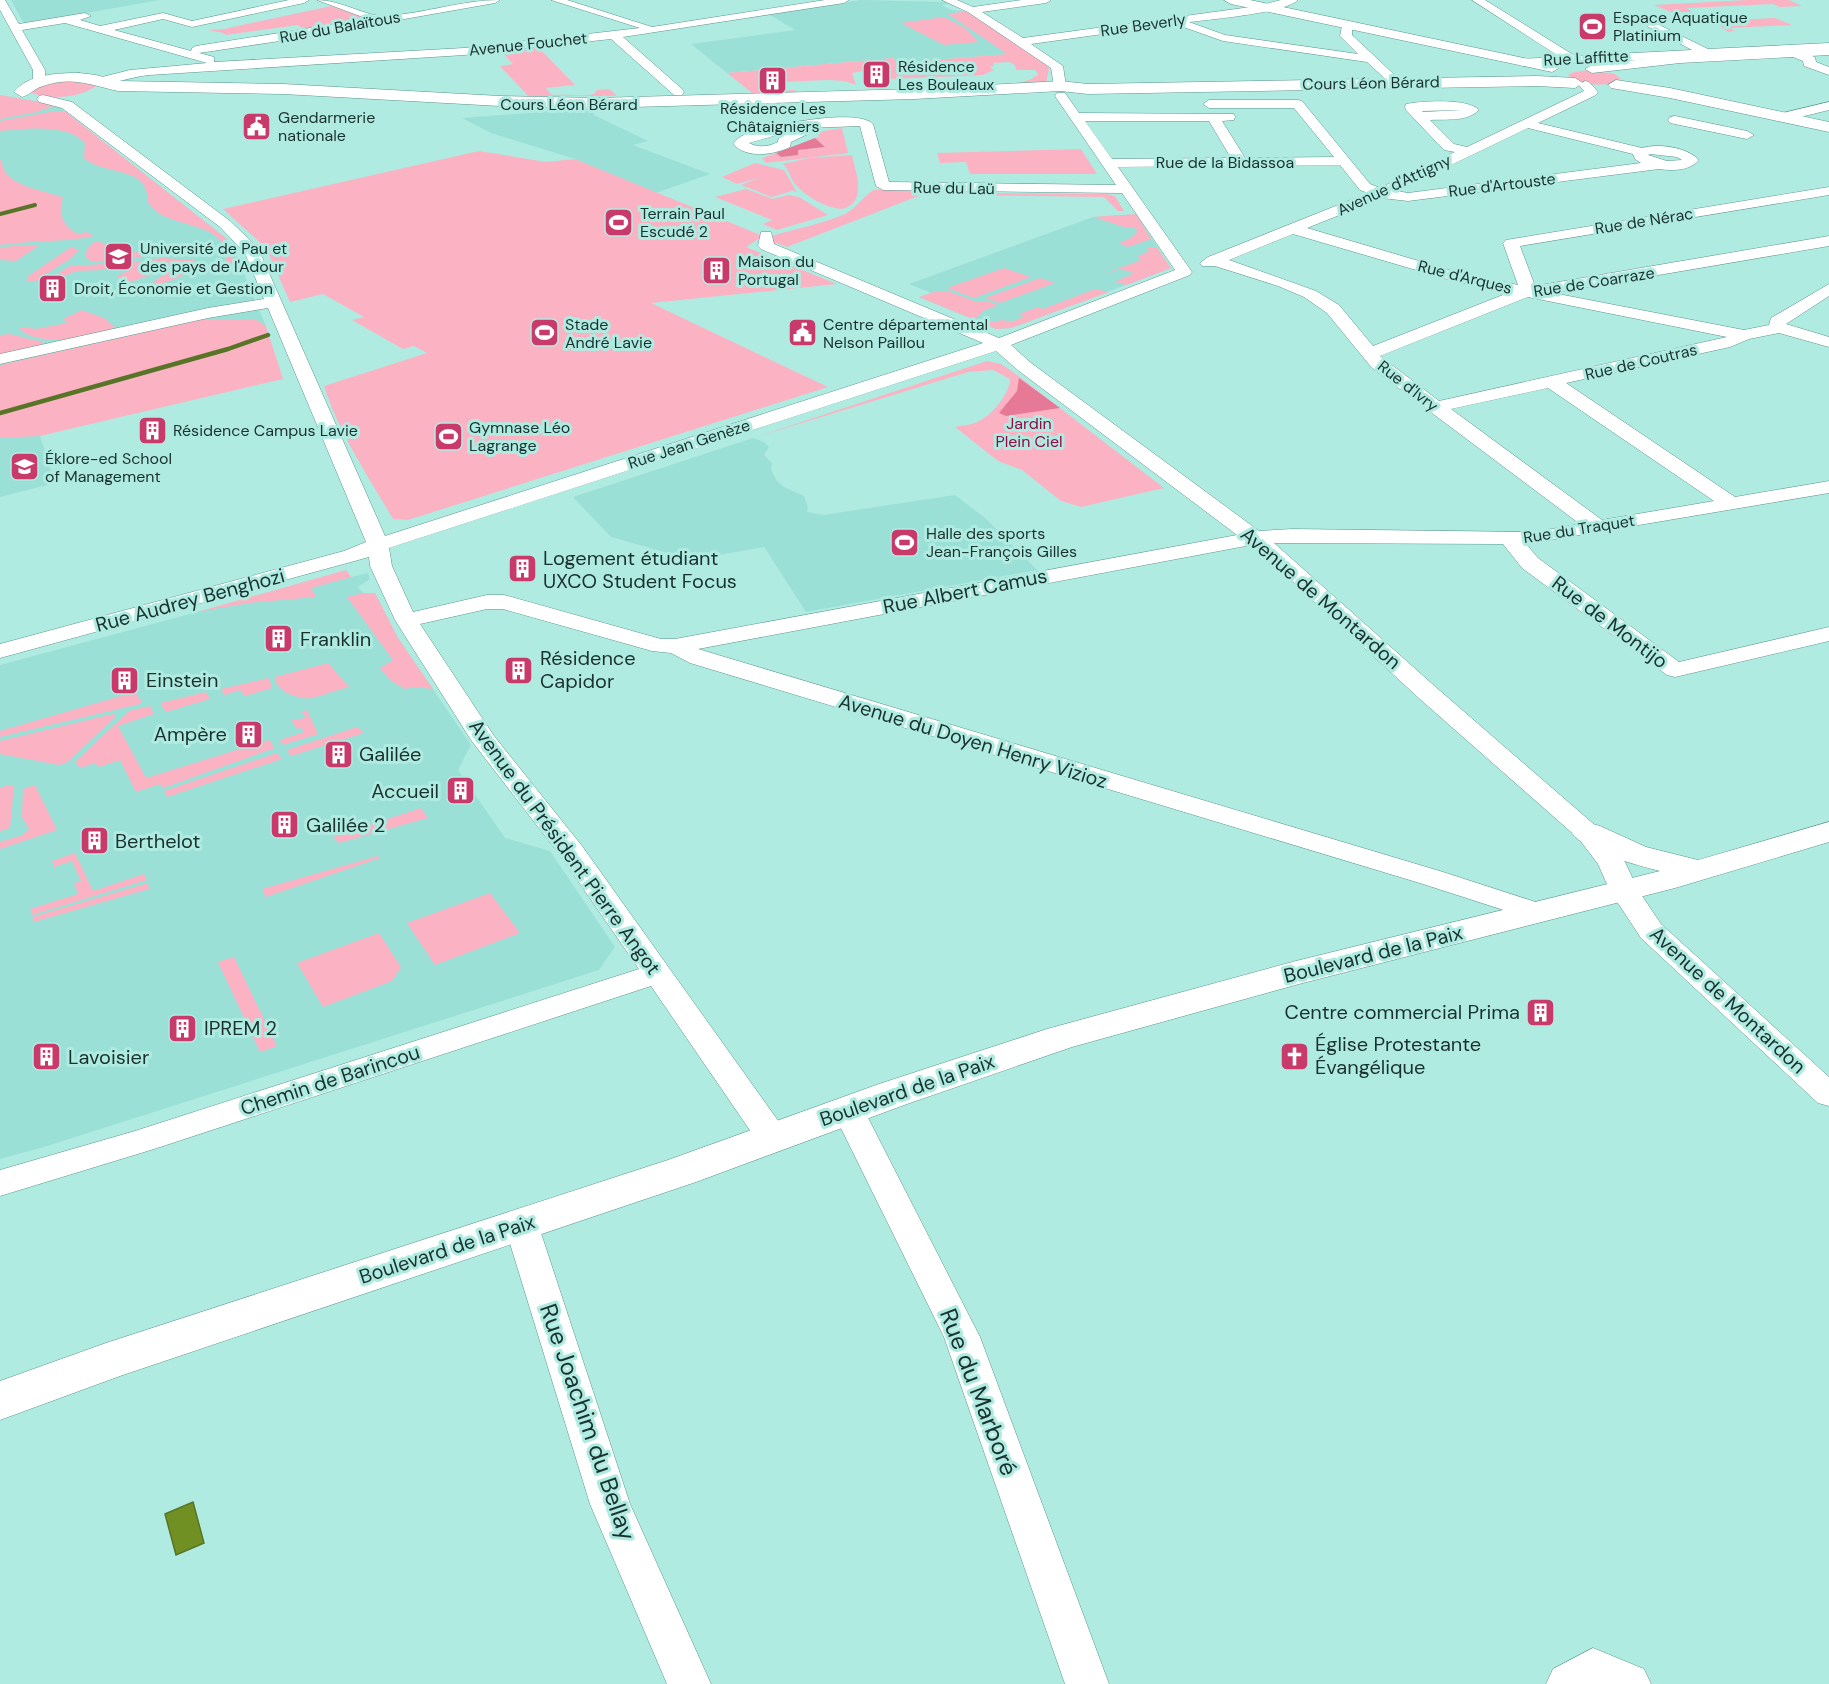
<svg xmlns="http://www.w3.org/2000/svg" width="1829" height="1684" viewBox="0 0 1829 1684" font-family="'DM Sans',sans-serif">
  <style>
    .built { fill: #9be0d7 }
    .green { fill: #fbb3c3 }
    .forest { fill: #e67a96 }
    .water { fill: #719023; stroke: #577427; stroke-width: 1.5 }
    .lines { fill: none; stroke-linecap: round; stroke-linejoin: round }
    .stream-far1 { stroke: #577427; stroke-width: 4 }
    .stream { stroke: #577427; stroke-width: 4.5 }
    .minor-casing { stroke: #5c958d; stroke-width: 1 }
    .major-casing { stroke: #5c958d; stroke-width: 1 }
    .minor { fill: #fff; fill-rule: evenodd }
    .major { fill: #fff; fill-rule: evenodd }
    .labels { text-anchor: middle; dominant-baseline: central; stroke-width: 6; stroke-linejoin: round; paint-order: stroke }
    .far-poi-label { font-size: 16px; fill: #1a322f; stroke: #b0ebe2; text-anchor: start }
    .far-street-label { font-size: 16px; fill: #1a322f; stroke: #b0ebe2 }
    .far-park-label { font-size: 16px; fill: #920944; stroke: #b0ebe2 }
    .poi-label { font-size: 20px; fill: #1a322f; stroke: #b0ebe2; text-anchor: start }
    .street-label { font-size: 20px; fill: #1a322f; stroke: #b0ebe2 }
    .near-street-label { font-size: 24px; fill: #1a322f; stroke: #b0ebe2 }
  </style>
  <rect width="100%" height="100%" fill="#b0ebe2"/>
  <!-- built -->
  <g class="built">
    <path d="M11 0H160L24 24Z"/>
    <path d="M860 0 944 2 949 4 942 5 951 10 966 11 949 14 1008 54 899 63 893 58 727 73 691 44 795 30 770 15Z"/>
    <path d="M0 95 57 105 227 239 233 248 266 326 211 330 7 412 40 436 55 483 0 497Z"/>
    <path d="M592 108 594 115 648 141 633 145 710 174 656 193 575 159 491 133 462 118Z"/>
    <path d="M1136 214 1171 268 1011 328 996 329 919 297 931 293 909 284 1093 217Z"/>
    <path d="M753 438 764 442 769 447 764 455 772 463 771 470 777 481 784 487 804 496 808 507 807 512 823 515 955 495 985 518 1037 570 806 612 764 547 692 560 611 537 573 497Z"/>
    <path d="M368 573 370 579 358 587 363 593H375L398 638 471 745 458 770 505 838 550 851 615 947 599 970 44 1147 0 1159V665L197 612Z"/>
  </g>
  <!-- green -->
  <g class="green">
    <path d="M1747 0H1789L1802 6 1780 7 1773 4 1687 8 1692 12H1671L1654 5Z"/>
    <path d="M331 6 369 19 366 21 307 32 298 25 226 35 223 33 208 30 224 29Z"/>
    <path d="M966 11 1047 65 1049 69 1046 83 1012 86 1034 78 1032 77 1037 76 1038 74 1035 70H1016L1015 65 1009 62 993 63 994 66 989 67 994 70 983 75 890 79 888 73 891 72 887 71 885 67H869V70L852 73 856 85 845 81 828 80 784 82 786 77 780 74H763L760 79 763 83H768V86L765 89 773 91 795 90 799 94 757 97 727 73 893 58 899 63 1007 54 948 14Z"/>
    <path d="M944 17 965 28 979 42 944 45 901 23Z"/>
    <path d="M1775 18 1792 25 1730 28 1735 31 1728 32 1715 21Z"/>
    <path d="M537 46 575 85 546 88 552 95C567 94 580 97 594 94L597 90 609 89 617 96H528L500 66 513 64 499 49Z"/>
    <path d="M1589 70 1615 74 1621 79C1609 88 1580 86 1568 75L1574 72Z"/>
    <path d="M68 80 95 83 96 86C81 98 49 100 32 93V90L36 86Z"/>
    <path d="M0 95 52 104 54 106 37 112 0 119Z"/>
    <path d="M50 112H66L227 239 241 266 219 268C225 264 227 260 226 252 221 227 185 226 166 217 159 214 152 209 148 202 148 164 106 177 84 158L85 143C67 123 24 129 0 131V121Z"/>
    <path d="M842 128 848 153 766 163 762 158 776 153 781 157 798 155V150L825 147 815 138 820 136 811 133Z"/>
    <path d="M1081 149 1097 174H970L966 162 940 163 937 153Z"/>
    <path d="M479 151 546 162 575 159 763 236 746 247 837 284 651 303 828 387 408 520 393 519C368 476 339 433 324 386L427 353 414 346 403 349 352 320 364 317 323 294 290 302 266 248 223 209Z"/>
    <path d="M852 155C856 174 868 202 842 209 826 208 806 197 795 184 790 178 790 171 783 164L809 158Z"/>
    <path d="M0 159H2C0 186 45 190 61 197L63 198C57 215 64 225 77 234L87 232 94 236C62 243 32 240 0 245Z"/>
    <path d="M755 163 784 170 797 192 788 189 792 191 772 197 741 185 759 178 737 184 722 177Z"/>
    <path d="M746 189 773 199 789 195 799 197 828 215 777 230 763 224 772 220 715 197Z"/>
    <path d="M874 190C893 190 951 186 966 193L1107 194 1115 196 1124 211H1118L1104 197 971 195 934 190 787 247 777 243 772 244 771 236C795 229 822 224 845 214 857 208 866 193 874 190Z"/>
    <path d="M1136 214 1151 239 1128 247 1119 243 1131 238 1137 232 1136 227 1127 228 1093 217Z"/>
    <path d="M95 242H99L148 255 119 262 90 261 85 256 89 246Z"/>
    <path d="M17 245H40L16 261 0 260V248Z"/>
    <path d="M71 247 79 250 70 259 34 282H28L27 277Z"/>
    <path d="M1151 247 1157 248 1171 268 1127 285 1115 282 1134 273 1120 269 1101 275 1141 260 1138 256 1150 251 1145 249Z"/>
    <path d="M162 258 194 260 198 265C182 278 170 282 150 286L169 269 130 282 116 277 131 269 76 271 47 284V280L70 266 138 262Z"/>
    <path d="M1004 268 1031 277 974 298 947 288Z"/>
    <path d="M1040 278 1055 283 1000 303 985 298Z"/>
    <path d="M1095 289 1109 292 1011 328 996 329 982 323 1004 320 1010 322 1024 317 1019 314 1038 307 1043 309Z"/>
    <path d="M948 291 977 302 988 301 998 305 983 311 975 320 919 297 934 292Z"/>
    <path d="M82 310 104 318 115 327C90 338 41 348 19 329L22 327 36 329 67 323 63 319Z"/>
    <path d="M203 319H255L266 326 283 379 40 436 0 438V365Z"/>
    <path d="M10 334 43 342 41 345 0 354V335Z"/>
    <path d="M987 361 1001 364 1013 372 1164 488 1081 507 1061 501 1022 470 998 461 955 427C963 425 973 425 979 421 992 415 1010 393 1010 379L993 370 968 372 753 438Z"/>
    <path d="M346 570 351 577 311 588 316 597 249 603 197 612Z"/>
    <path d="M363 593H375L398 638 433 689 415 687 405 689 390 680 380 668 393 660 347 597Z"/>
    <path d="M328 663 349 687C337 690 324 695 312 698 300 700 275 692 275 677Z"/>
    <path d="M269 678 272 688 245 696 240 690 224 695 221 689Z"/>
    <path d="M135 692 142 702 140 704 0 737V731Z"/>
    <path d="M206 692 210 699 166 712 160 703Z"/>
    <path d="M150 706 154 714 118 726 146 778 269 740 275 748 163 788 160 784 136 792 120 760 99 767 95 763 80 768 75 762 129 711Z"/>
    <path d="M307 710 318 734 283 745 280 740 304 732 301 728 297 729 291 720 306 718 302 712Z"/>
    <path d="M113 714 116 716 68 762 59 765 0 754V741Z"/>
    <path d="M357 727 364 733 291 756 287 750Z"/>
    <path d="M277 753 282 759 167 797 164 791Z"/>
    <path d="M8 785 14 786 10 828 0 831V788Z"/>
    <path d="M35 785 57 830 0 849V842L23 835 29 829 22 817 23 789Z"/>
    <path d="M421 808 428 818 339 843 333 837Z"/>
    <path d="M75 853 93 891 144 874 147 880 32 915 30 909 78 894 74 883 81 881 72 861 54 867 52 861Z"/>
    <path d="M378 856 380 858 266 897 262 889Z"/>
    <path d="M148 883 149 889 34 922 32 917Z"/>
    <path d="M490 893 520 933 435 965 407 923Z"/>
    <path d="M379 933 401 967 392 981 323 1007 297 963Z"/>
    <path d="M234 957 277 1046 260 1052 218 962Z"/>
  </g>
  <!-- forest -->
  <g class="forest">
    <path d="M815 138 825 147 798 150V155L781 157 776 153Z"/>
    <path d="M1019 378 1060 408 1006 416 999 413 1017 391Z"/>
  </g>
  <!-- water -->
  <path class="water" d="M193 1502 204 1543 176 1555 165 1514Z"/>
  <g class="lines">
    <!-- stream-far1 -->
    <path class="stream-far1" d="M0 214 35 205"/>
    <!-- stream -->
    <path class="stream" d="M0 413 228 349 268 335"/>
    <defs>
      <g id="minor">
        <path d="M0 0H5L19 24 85 13 91 16 80 20 100 26 163 13 192 21 289 0H309L304 3 192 27 163 19 114 30 191 51 192 48 196 46 368 19 317 0C341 0 367 17 384 16 424 14 461 0 500 0L495 3 280 41 199 53 214 57V62L464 48 640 28 551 0H567L652 27 825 0H849L844 3 623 37 682 89 684 92 682 95H674L611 39 464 55 149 75C136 76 108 85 98 84V78L130 70 207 63 65 23 22 30 45 70V82L39 86 33 82V70L0 10Z"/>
        <path d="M942 0H957L973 7 1022 0H1051L1046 3 982 12 1023 38 1258 6 1281 0H1298C1285 13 1213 19 1189 22L1225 35 1358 54 1340 36 1342 26 1355 24 1357 26 1352 30V35L1403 83 1397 87 1393 86 1367 62 1223 41 1175 24 1031 44 1063 66 1066 86 1060 90 1054 86 1051 68 968 12Z"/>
        <path d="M1472 0H1485L1575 56 1692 50 1647 26 1645 24 1651 21 1708 49 1829 43V49L1797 51 1815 57 1816 62 1829 67V75L1804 66 1803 61 1790 56V52L1524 66 1520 65V59L1560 57Z"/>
        <path d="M1585 81 1589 82 1598 92 1596 95 1538 123 1642 148C1658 143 1687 147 1699 160 1689 171 1673 171 1659 169L1408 201 1382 198 1307 228 1456 272 1518 285 1503 243 1506 240 1829 187V195L1520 246 1535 286 1829 236V246L1553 293 1744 330 1769 325 1771 318 1829 284V296L1786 324 1829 337V347L1779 333 1749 339 1730 347 1566 383 1735 497 1829 481V493L1526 544 1538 558 1679 662 1829 627V641L1675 677 1667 675 1522 568 1503 544 1274 543 1439 690 1597 827 1625 862 1638 890 1661 924 1829 1077V1106L1818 1103 1641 938 1610 891 1598 864 1579 839 1421 700 1268 559 1251 545 698 649 1443 872 1548 906 1552 912 1548 918 1538 921 1528 918 1423 884 690 663 671 653 652 651 503 609H487L420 624 494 736 582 846 784 1129 788 1137 784 1145 772 1149 760 1145 651 986 154 1149 0 1196V1170L135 1131 639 969 562 858 471 740 395 620 370 566 369 557 0 658V644L344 551 366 542 268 308 208 318 0 364V354L208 308 264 299 245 253 220 227 62 108 39 102 37 99 39 96 43 95 72 102 230 221 258 248 385 536 983 343 761 249 758 246 761 232H771L774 244 999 338 1175 270 1122 193 883 190 876 186 860 126 807 128 812 132 791 142 790 147C773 155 747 159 733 144 736 140 739 137 744 135 766 126 856 107 873 124L889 182 1116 185 1055 96 1057 93H1065L1079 113 1234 114 1235 117 1234 120 1222 121 1245 158 1334 157 1294 108H1209L1203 104 1209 100H1298L1302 101 1370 184 1380 188 1455 152 1444 150 1406 110 1405 107 1406 104C1422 101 1468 98 1479 110 1467 122 1447 119 1430 120L1454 144 1467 147 1584 91 1579 85ZM1462 110 1423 112 1422 111ZM1085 121H1209L1231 158 1112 159ZM1528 128 1633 154 1635 159 1641 163 1408 193 1397 191ZM788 132 791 133 779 137 778 142C768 147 758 148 749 143ZM1650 154 1677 157 1682 160 1667 161 1648 155ZM1340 165 1360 190 1368 193 1208 257 1200 263 1202 266H1215L1278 286 1304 297 1327 313 1372 368 1580 524 1535 532 1292 529 1259 531 1031 363 1011 345 1190 275 1192 272 1118 167ZM1293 234 1447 279 1508 293 1373 346 1339 305 1316 291 1229 260ZM1528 297 1727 337 1439 401 1380 356ZM996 351 1019 371 1237 535 675 639H661L504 595H487L413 612 392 566 389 548ZM1548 388 1714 501 1602 520 1451 409Z"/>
        <path d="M1829 102V110L1784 121 1778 117 1779 114Z"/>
        <path d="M1675 116 1747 131 1754 135 1747 139 1670 123 1668 120 1670 117Z"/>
        <path d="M848 1098 859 1102 864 1110 980 1337 1109 1684H1065L944 1337 832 1110 837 1102Z"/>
        <path d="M521 1211 533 1215 538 1224 630 1504 711 1684H667L590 1504 504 1224 509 1215Z"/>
        <path d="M1593 1648 1644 1669 1651 1684H1546L1553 1669Z"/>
      </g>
      <g id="major">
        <path d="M1224 0H1250L1552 64 1559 68 1552 72 1231 4Z"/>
        <path d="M1829 47V55L1680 63 1592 73 1585 69 1592 65 1680 55Z"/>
        <path d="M79 73 96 75 118 81 283 84 500 96 598 98 914 89 1060 81 1088 84 1537 76 1575 78 1583 83 1575 88 1537 86 1088 94 1060 91 914 99 598 108 500 106 283 94 118 91C91 85 72 76 43 86 35 88 30 95 22 97L14 92C28 74 58 73 79 73Z"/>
        <path d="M1616 80 1670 88 1829 122V132L1670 98 1611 88 1608 85Z"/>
        <path d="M1829 822V842L1675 888 1299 984 1072 1047 907 1104 696 1182 120 1376 0 1420V1381L106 1343 668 1160 879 1084 1047 1029 1296 961 1660 871C1637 865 1585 852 1572 833L1576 826 1588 823 1600 826 1646 847 1698 860Z"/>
      </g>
    </defs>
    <!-- minor casing -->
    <use href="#minor" class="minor-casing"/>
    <!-- major casing -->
    <use href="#major" class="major-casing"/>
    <!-- minor -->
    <use href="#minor" class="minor"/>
    <!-- major -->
    <use href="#major" class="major"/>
  </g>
  <!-- icons -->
  <defs>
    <symbol id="stadium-square" viewBox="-11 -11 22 22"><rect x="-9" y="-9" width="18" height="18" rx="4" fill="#c73a69" stroke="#b0ebe2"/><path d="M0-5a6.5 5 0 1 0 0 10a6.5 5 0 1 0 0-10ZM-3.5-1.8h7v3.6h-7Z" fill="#fff"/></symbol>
    <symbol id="building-square" viewBox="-11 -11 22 22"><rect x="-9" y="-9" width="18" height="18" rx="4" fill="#c73a69" stroke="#b0ebe2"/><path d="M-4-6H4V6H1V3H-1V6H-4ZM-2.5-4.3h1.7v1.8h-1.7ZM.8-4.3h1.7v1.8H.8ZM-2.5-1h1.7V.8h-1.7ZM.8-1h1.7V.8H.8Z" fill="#fff"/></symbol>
    <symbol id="civic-square" viewBox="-11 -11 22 22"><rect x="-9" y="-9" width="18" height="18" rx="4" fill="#c73a69" stroke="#b0ebe2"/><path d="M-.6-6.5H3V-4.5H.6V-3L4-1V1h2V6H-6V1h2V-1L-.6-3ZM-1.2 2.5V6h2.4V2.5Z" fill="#fff"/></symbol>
    <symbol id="university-square" viewBox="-11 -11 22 22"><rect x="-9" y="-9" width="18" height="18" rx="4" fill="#c73a69" stroke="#b0ebe2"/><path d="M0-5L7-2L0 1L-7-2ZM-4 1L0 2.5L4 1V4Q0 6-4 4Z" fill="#fff"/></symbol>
    <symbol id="church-square" viewBox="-11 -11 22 22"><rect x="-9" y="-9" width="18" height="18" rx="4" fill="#c73a69" stroke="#b0ebe2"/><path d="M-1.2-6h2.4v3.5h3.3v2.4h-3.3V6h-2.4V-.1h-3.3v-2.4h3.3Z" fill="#fff"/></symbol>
  </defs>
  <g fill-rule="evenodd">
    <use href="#stadium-square" x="1576" y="10" width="33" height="33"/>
    <use href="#building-square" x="860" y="58" width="33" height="33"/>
    <use href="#building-square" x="756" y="64" width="33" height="33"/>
    <use href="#civic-square" x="240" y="110" width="33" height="33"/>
    <use href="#stadium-square" x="602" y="206" width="33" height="33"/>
    <use href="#university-square" x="102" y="240" width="33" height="33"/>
    <use href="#building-square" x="700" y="254" width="33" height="33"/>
    <use href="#building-square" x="36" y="272" width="33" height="33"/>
    <use href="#stadium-square" x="528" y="316" width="33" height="33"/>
    <use href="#civic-square" x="786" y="316" width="33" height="33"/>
    <use href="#building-square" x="136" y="414" width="33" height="33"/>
    <use href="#stadium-square" x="432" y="420" width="33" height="33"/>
    <use href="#university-square" x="8" y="450" width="33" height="33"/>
    <use href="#stadium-square" x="888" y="526" width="33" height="33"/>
    <use href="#building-square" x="506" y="552" width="33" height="33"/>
    <use href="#building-square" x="262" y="622" width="33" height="33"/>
    <use href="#building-square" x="502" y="654" width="33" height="33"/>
    <use href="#building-square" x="108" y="664" width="33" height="33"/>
    <use href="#building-square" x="232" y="718" width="33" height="33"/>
    <use href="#building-square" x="322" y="738" width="33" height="33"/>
    <use href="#building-square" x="444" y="774" width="33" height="33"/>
    <use href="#building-square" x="268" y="808" width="33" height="33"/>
    <use href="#building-square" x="78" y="824" width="33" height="33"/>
    <use href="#building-square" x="1524" y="996" width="33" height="33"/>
    <use href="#building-square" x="166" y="1012" width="33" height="33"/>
    <use href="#church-square" x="1278" y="1040" width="33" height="33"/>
    <use href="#building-square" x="30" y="1040" width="33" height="33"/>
  </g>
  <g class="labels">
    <!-- far-poi labels -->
    <g class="far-poi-label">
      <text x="1613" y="17">Espace Aquatique<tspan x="1613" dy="18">Platinium</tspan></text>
      <text x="898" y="66">Résidence<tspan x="898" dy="18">Les Bouleaux</tspan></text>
      <text x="773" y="108" text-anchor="middle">Résidence Les<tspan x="773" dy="18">Châtaigniers</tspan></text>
      <text x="278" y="117">Gendarmerie<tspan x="278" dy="18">nationale</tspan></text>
      <text x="640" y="213">Terrain Paul<tspan x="640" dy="18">Escudé 2</tspan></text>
      <text x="140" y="248">Université de Pau et<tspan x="140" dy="18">des pays de l'Adour</tspan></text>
      <text x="738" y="261">Maison du<tspan x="738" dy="18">Portugal</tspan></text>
      <text x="74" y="288">Droit, Économie et Gestion</text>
      <text x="565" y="324">Stade<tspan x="565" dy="18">André Lavie</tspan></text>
      <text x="823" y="324">Centre départemental<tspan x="823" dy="18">Nelson Paillou</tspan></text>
      <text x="469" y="427">Gymnase Léo<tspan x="469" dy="18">Lagrange</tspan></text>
      <text x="173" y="430">Résidence Campus Lavie</text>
      <text x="45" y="458">Éklore-ed School<tspan x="45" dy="18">of Management</tspan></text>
      <text x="926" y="533">Halle des sports<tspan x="926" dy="18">Jean-François Gilles</tspan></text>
    </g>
    <!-- far-street labels -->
    <g class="far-street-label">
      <text transform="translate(1143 25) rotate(-8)">Rue Beverly</text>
      <text transform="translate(340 27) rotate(-10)">Rue du Balaïtous</text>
      <text transform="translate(528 44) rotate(-6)">Avenue Fouchet</text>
      <text transform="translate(1586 58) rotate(-3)">Rue Laffitte</text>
      <text transform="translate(1371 83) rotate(-1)">Cours Léon Bérard</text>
      <text x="569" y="104">Cours Léon Bérard</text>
      <text x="1225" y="162">Rue de la Bidassoa</text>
      <text transform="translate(1394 185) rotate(-25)">Avenue d'Attigny</text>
      <text transform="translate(1502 185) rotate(-7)">Rue d'Artouste</text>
      <text transform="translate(954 188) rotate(1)">Rue du Laü</text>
      <text transform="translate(1644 221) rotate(-9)">Rue de Nérac</text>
      <text transform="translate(1465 277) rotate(14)">Rue d'Arques</text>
      <text transform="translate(1594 282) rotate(-9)">Rue de Coarraze</text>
      <text transform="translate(1641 362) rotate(-13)">Rue de Coutras</text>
      <text transform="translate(1408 386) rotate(38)">Rue d'Ivry</text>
      <text transform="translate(689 444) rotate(-18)">Rue Jean Genèze</text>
      <text transform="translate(1579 529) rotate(-9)">Rue du Traquet</text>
    </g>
    <!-- far-park labels -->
    <g class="far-park-label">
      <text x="1029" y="423">Jardin<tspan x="1029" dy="18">Plein Ciel</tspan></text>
    </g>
    <!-- poi labels -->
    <g class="poi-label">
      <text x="543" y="558">Logement étudiant<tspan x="543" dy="23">UXCO Student Focus</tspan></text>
      <text x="300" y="639">Franklin</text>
      <text x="540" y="658">Résidence<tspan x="540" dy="23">Capidor</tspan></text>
      <text x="146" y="680">Einstein</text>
      <text x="227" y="734" text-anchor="end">Ampère</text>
      <text x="359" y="754">Galilée</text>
      <text x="439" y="791" text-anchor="end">Accueil</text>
      <text x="306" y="825">Galilée 2</text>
      <text x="115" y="841">Berthelot</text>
      <text x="1520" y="1012" text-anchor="end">Centre commercial Prima</text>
      <text x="204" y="1028">IPREM 2</text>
      <text x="1315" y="1044">Église Protestante<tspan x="1315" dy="23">Évangélique</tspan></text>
      <text x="68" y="1057">Lavoisier</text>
    </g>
    <!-- street labels -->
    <g class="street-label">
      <text transform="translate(965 591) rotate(-11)">Rue Albert Camus</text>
      <text transform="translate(1321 598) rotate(41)">Avenue de Montardon</text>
      <text transform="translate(190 600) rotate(-15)">Rue Audrey Benghozi</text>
      <text transform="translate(1610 622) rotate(37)">Rue de Montijo</text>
      <text transform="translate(973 741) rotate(17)">Avenue du Doyen Henry Vizioz</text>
      <text transform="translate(565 847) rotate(54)">Avenue du Président Pierre Angot</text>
      <text transform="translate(1373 954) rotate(-14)">Boulevard de la Paix</text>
      <text transform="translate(1728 1000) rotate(43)">Avenue de Montardon</text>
      <text transform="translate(330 1080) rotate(-18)">Chemin de Barincou</text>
      <text transform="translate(907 1090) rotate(-19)">Boulevard de la Paix</text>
      <text transform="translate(447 1249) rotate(-18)">Boulevard de la Paix</text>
    </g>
    <!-- near-street labels -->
    <g class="near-street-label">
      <text transform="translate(979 1392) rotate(69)">Rue du Marboré</text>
      <text transform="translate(588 1422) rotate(71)">Rue Joachim du Bellay</text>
    </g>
  </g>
</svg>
